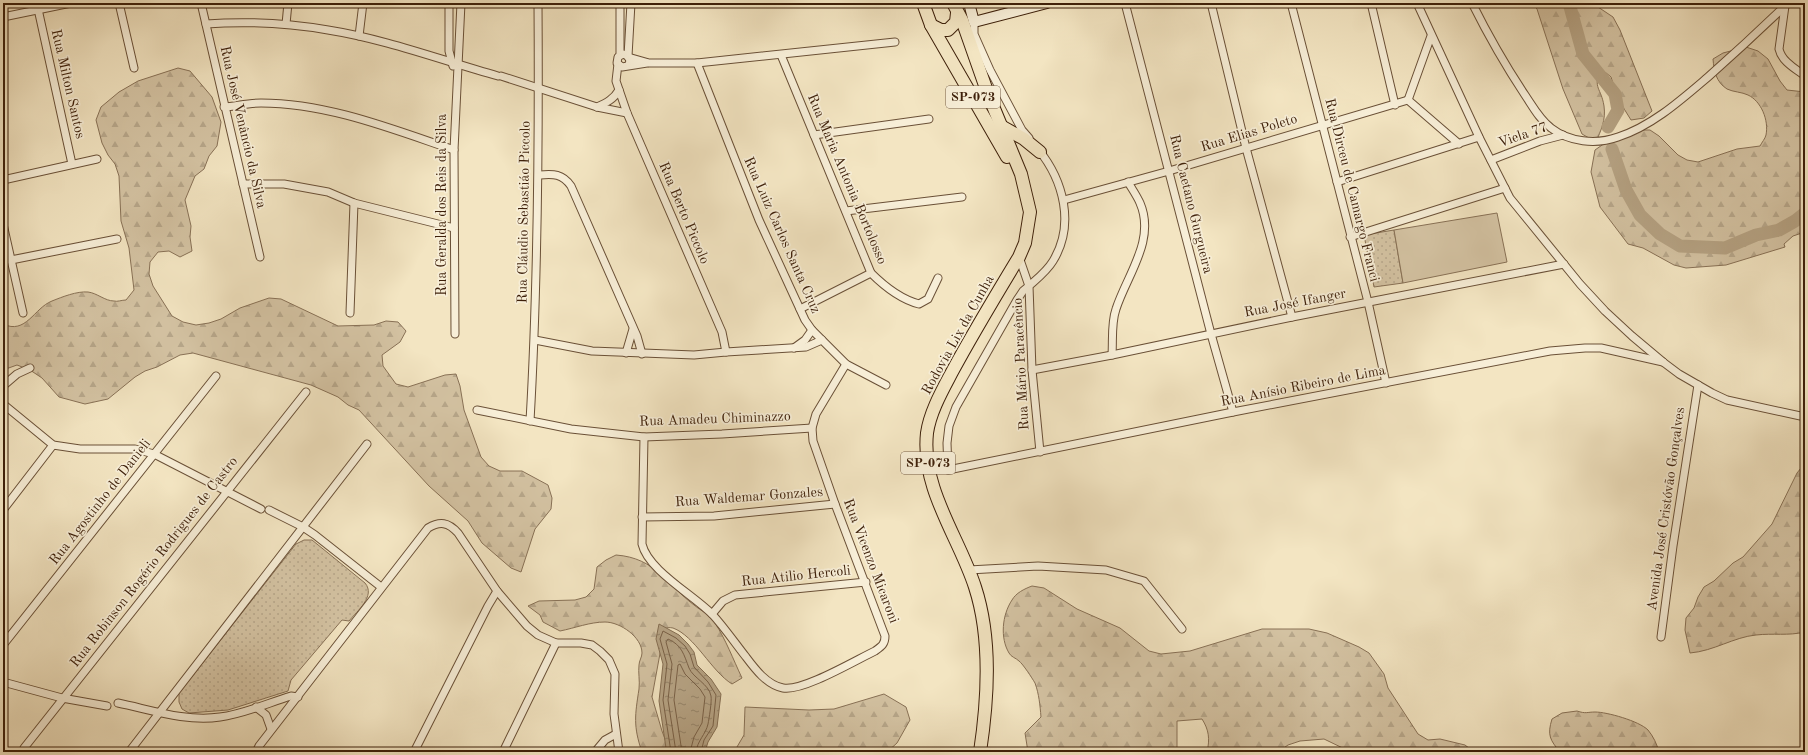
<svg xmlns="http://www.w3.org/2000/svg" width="1808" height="755" viewBox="0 0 1808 755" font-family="'Old Standard TT',serif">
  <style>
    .forest { fill: url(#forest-firs); stroke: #887156 }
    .park { fill: url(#park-dots); stroke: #887156 }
    .pitch { fill: #d4c3a3; stroke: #887156 }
    .water { fill: url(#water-ripples); stroke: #856e52 }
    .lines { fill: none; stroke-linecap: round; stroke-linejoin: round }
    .shore { stroke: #796046; stroke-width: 1 }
    .river { stroke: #b5a283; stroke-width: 13 }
    .street-casing { stroke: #6a5037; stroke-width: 9 }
    .secondary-casing { stroke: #3d1f09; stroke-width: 12 }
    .primary-casing { stroke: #3d1f09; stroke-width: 14 }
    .street { stroke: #f7eed7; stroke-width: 7 }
    .secondary { stroke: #f7eed7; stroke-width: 10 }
    .primary { stroke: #f3e5c2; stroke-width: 12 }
    .labels { text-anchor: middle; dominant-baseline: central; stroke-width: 3.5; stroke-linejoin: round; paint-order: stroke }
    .shield { fill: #f7eed7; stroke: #755d47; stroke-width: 1 }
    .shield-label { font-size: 13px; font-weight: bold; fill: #3d1f09 }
    .street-label { font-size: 14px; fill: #3d1f09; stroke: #f7eed7 }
  </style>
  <defs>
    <pattern id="forest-firs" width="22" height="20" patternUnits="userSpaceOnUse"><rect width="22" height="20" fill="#d4c3a3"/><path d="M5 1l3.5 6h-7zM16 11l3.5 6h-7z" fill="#b7a78b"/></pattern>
    <pattern id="park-dots" width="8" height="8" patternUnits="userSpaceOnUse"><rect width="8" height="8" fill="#d4c3a3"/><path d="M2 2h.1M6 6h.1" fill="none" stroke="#b7a78b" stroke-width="1.8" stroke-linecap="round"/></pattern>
    <pattern id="water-ripples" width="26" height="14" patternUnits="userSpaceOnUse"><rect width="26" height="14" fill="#b5a283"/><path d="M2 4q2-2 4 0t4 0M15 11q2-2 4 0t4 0" fill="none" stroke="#948369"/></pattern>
  </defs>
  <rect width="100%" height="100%" fill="#f3e5c2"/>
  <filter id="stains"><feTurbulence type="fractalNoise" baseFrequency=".005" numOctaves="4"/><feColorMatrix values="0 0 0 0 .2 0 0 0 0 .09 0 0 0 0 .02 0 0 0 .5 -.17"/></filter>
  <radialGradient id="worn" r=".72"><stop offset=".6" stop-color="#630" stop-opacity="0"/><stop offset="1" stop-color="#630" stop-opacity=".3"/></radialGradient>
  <!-- forest -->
  <g class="forest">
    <path d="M1532 3H1592L1613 17 1620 30 1652 111 1644 118 1631 120 1618 99 1611 77 1600 68C1593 90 1601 87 1604 106 1606 120 1601 130 1596 142L1582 134 1563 89 1537 9Z"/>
    <path d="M1746 47 1758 51 1768 59 1780 81 1787 90 1805 92V232L1793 236 1784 244 1785 247 1726 265 1686 268 1674 265 1643 248 1628 244 1600 207 1591 172 1595 150 1605 143 1637 130H1650L1659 136 1678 155 1687 160 1698 162 1737 149 1760 146C1762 142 1765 139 1766 135 1769 120 1761 101 1748 95 1742 92 1733 92 1727 89 1716 82 1714 71 1713 59L1723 53Z"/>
    <path d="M178 68 190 71 212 97 221 122 217 146 209 156 204 169 195 176 185 200 191 226 190 237 192 251 180 257 169 251 158 252 150 262 149 274 153 286 172 316 183 322 196 325 209 323 221 319 240 308 269 298 281 299 338 326 374 325 386 321 398 322 406 331 400 342 382 355 383 366 396 384 408 387 445 375 456 374 460 386 464 410 481 457 489 466 500 471H522L548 485 552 498 551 509 535 529 521 572 511 568 482 543 468 521 429 486 359 410 348 405 338 397 311 385 193 353 180 355 157 367 145 371 135 377 108 399 85 404 59 397 42 378 30 370 17 365 3 370V324C26 335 34 308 52 301 62 297 77 291 88 292 97 293 105 301 114 301 117 302 122 300 126 300L134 290 129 248 121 221 119 176 115 164 108 155 102 143 96 120 101 107 119 92 138 81Z"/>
    <path d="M1805 463V544L1803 546 1800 560 1805 574V632C1788 636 1773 633 1756 635 1734 637 1714 651 1690 653L1685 630 1686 618 1694 608 1698 597 1704 587 1714 581 1733 563 1743 557 1772 524 1797 473Z"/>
    <path d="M616 555C656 558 666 584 694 605 701 611 710 614 715 623 726 640 733 659 742 678L732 684C711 671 695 636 673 628 670 627 664 628 660 629L661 648 652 697 662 731 670 752H642C633 726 635 715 639 689 640 681 638 672 639 665 639 661 642 657 642 653 642 637 620 622 605 622 590 622 575 628 560 631L543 622 540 615 528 606 539 601 575 600 586 597 594 589 597 567 606 560Z"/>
    <path d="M1032 586 1044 588 1077 609 1120 628 1149 651 1161 654 1190 651 1262 629H1309L1327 633 1359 647 1369 653 1384 674 1388 688 1418 734 1428 740 1440 739 1465 745 1474 752H1351L1324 739 1300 741 1288 745 1278 752H1207C1210 739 1209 730 1202 719L1177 721V752H1028L1025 733 1041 717C1040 705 1039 694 1035 683 1032 678 1023 664 1019 661 1016 658 1011 657 1009 653 1000 638 1002 615 1012 600 1016 593 1024 589 1032 586Z"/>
    <path d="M884 694 906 707 910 720 897 743 887 752H734L744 735 745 707 809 710 834 709Z"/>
    <path d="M1577 711C1586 714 1587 712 1595 712 1607 712 1639 721 1648 730 1653 736 1657 744 1659 752H1560C1550 740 1547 735 1552 719L1562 713Z"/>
  </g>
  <!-- park -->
  <g class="park">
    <path d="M1394 230 1403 283 1374 287 1364 235Z"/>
    <path d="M304 540H312L365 583C376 596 357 611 349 621L342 620 291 680 288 691 228 710 189 713 182 709 179 702V693L296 544Z"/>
  </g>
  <!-- pitch -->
  <path class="pitch" d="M1497 213 1507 262 1403 283 1394 230Z"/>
  <!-- water -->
  <path class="water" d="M659 624 679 635 688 644 694 652 697 665 711 679 721 694 717 727 708 742 705 752H667L666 748 659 701 663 664 656 639Z"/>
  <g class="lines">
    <!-- shore -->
    <g class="shore">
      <path d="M671 752 663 700 667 664 660 639 663 631 676 638 685 646 690 654 694 667 708 682 716 695 713 726 704 740 701 752"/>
      <path d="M676 752 668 700 672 664 666 642 668 639C682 645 684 655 689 668 693 678 709 684 711 696 712 701 709 719 708 724 706 734 697 741 696 752"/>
      <path d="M682 752 674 700 678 665 680 664 685 674 700 689 705 697 702 723 694 737 690 752"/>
    </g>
    <!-- river -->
    <g class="river">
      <path d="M1569 3 1583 54 1615 94 1618 110 1608 127"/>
      <path d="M1612 149 1626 190 1640 215 1660 234 1680 246 1725 248 1756 235 1779 230 1795 221 1805 213"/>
    </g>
    <defs>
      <g id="street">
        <path d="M119 3 134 68"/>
        <path d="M201 3 260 257"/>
        <path d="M449 3V51L453 66"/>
        <path d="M620 3V55"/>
        <path d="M1125 3 1211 334 1233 412"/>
        <path d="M1211 3 1246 148 1292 317"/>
        <path d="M1291 3 1368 302 1386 383"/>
        <path d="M1371 3 1395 105"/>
        <path d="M1417 3 1479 137 1510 198 1580 284 1605 311 1632 336 1663 362 1679 374 1712 393 1727 400 1805 417"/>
        <path d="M1472 3C1488 35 1505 65 1525 95 1533 107 1540 120 1551 128 1569 142 1596 145 1618 137 1652 126 1681 100 1708 77 1735 53 1762 28 1788 3"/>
        <path d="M1785 6 1779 49C1782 62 1796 69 1805 76"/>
        <path d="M38 9 72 164"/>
        <path d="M3 17 71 3"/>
        <path d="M974 22V34L990 70 1022 130 1029 138"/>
        <path d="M206 24C247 21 287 23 328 30 385 39 441 60 498 76"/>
        <path d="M286 24 288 3"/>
        <path d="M359 36 363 3"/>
        <path d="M781 55 871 273C884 286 900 299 919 304L928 299 938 278"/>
        <path d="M628 56 631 3"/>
        <path d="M628 57 649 63H697L895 42"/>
        <path d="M697 63 759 220 805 320 812 330 846 364 886 385"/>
        <path d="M618 64 616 81 627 113 722 332 726 352"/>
        <path d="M628 66 630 61 628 56 623 54 618 57 617 63 622 67 647 63"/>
        <path d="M501 76 597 107 627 113"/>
        <path d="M1408 100 1431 36"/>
        <path d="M1408 100 1459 144"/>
        <path d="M224 107C236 106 249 103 261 103 327 103 392 129 454 150"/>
        <path d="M597 107C606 103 614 99 619 90"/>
        <path d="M814 135 929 119"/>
        <path d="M1038 149C1064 181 1075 225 1053 261 1047 271 1038 278 1029 286L1032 370 1040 452"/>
        <path d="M1491 160 1540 141 1563 135"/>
        <path d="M539 175C553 174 562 173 571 186L637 336 642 354"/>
        <path d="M3 180 97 159"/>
        <path d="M1337 182 1479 137"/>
        <path d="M243 184H284L328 192 354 203 454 228"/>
        <path d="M1064 200 1169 171 1408 100"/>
        <path d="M846 211 962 197"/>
        <path d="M3 224 23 313"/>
        <path d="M1350 237 1505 188"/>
        <path d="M1019 257 1029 286 1023 291 1017 300 956 407 949 426 947 443 948 470 1233 412 1550 351 1585 348H1601L1663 362"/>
        <path d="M11 260 117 239"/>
        <path d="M800 309 871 273"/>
        <path d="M350 313 354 203"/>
        <path d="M455 334 454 150 461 3"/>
        <path d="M535 340 592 351 694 355 726 352 806 347 822 340"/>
        <path d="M794 348 805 340 812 330"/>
        <path d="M626 353 633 329"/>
        <path d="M1112 355C1113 340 1111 323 1116 309 1127 275 1156 240 1140 203 1137 196 1132 189 1128 182"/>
        <path d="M1032 370 1112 355 1292 317 1564 264"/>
        <path d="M3 386 17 374 30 368"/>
        <path d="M3 404 53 445 80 449H135L154 454 261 509"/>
        <path d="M477 410 571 429 644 437 722 434 812 428"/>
        <path d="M530 421C538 282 539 142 538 3"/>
        <path d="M644 437 642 544C648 570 692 594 712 614 724 627 735 643 746 657 755 669 767 685 783 688 802 692 856 660 875 651 882 646 885 644 885 636L835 504 813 441 812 428 816 414 846 364"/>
        <path d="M3 510 53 445"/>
        <path d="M269 510 303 527 315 535 381 587"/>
        <path d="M642 517 714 516 835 504"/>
        <path d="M969 570 1038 566 1106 570 1144 581 1182 629"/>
        <path d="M712 614 723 601 735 595 866 582"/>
        <path d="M1661 637 1673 546 1698 385"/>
        <path d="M3 645 216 376"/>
        <path d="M3 682 62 698 107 706"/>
        <path d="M118 703C152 710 186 722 220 717 244 714 268 703 291 696L298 697"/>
        <path d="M256 707 266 715 271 729"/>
        <path d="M24 748 306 392"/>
        <path d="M129 752 367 444"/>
        <path d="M256 752 259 746 428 528C440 521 448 522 458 533L497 591 527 626 538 635 556 643H581L592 645 600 651 609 660 615 674 614 714 619 752"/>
        <path d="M414 752 488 606 497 591"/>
        <path d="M503 752 556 643"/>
        <path d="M595 752 605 740 616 734"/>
      </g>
      <path id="secondary" d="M969 3 974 22 1047 3"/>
      <g id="primary">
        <path d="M923 3 931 25 1007 157"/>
        <path d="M953 3 962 20 988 94 1021 174 1030 212 1025 243 1019 257C996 295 973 333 952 372 942 391 930 412 927 433 921 489 959 537 975 587 992 639 988 699 980 752"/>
        <path d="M931 25 941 30H948L956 22 957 13"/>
        <path d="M1001 126 1024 139 1040 152"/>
      </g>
    </defs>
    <!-- street casing -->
    <use href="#street" class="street-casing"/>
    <!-- secondary casing -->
    <use href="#secondary" class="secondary-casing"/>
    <!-- primary casing -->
    <use href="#primary" class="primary-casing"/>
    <!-- street -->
    <use href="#street" class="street"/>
    <!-- secondary -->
    <use href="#secondary" class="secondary"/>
    <!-- primary -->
    <use href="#primary" class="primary"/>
  </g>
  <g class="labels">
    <!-- shield labels -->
    <g class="shield">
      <rect x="946" y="86" width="54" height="22" rx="3"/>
      <rect x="901" y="452" width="54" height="22" rx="3"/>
    </g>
    <g class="shield-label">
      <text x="973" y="97">SP-073</text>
      <text x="928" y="463">SP-073</text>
    </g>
    <!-- street labels -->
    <g class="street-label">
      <text transform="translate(68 84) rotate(77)">Rua Milton Santos</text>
      <text transform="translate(243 127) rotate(77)">Rua José Venâncio da Silva</text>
      <text transform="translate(1249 133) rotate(-17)">Rua Elias Poleto</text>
      <text transform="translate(1523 135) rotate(-19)">Viela 77</text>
      <text transform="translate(847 179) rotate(67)">Rua Maria Antonia Bortolosso</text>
      <text transform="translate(1352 190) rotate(76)">Rua Dirceu de Camargo Franci</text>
      <text transform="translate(1191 204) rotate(76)">Rua Caetano Gurgueira</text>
      <text transform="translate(442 205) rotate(-90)">Rua Geralda dos Reis da Silva</text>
      <text transform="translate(524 212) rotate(-89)">Rua Cláudio Sebastiáo Piccolo</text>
      <text transform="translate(684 213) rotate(67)">Rua Berto Piccolo</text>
      <text transform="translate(782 235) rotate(66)">Rua Luiz Carlos Santa Cruz</text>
      <text transform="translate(1295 303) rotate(-11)">Rua José Ifanger</text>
      <text transform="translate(958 335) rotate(-61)">Rodovia Lix da Cunha</text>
      <text transform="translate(1021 364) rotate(-93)">Rua Mário Paracêncio</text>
      <text transform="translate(1303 386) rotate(-11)">Rua Anísio Ribeiro de Lima</text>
      <text transform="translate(715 419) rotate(-2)">Rua Amadeu Chiminazzo</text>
      <text transform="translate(749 497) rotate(-4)">Rua Waldemar Gonzales</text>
      <text transform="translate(100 502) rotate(-52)">Rua Agostinho de Danieli</text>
      <text transform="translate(1666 509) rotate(-82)">Avenida José Cristóvão Gonçalves</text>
      <text transform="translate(871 561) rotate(69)">Rua Vicenzo Micaroni</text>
      <text transform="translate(154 562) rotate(-52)">Rua Robinson Rogério Rodrigues de Castro</text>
      <text transform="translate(796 576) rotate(-6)">Rua Atilio Hercoli</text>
    </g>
  </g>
  <!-- margin -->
  <rect width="1808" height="755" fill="none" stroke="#f3e5c2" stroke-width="16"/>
  <rect x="4" y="4" width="1800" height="747" fill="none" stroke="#3d1f09" stroke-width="2"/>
  <rect x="8" y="8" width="1792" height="739" fill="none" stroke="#3d1f09"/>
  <rect width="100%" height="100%" filter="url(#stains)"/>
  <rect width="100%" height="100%" fill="url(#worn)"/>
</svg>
